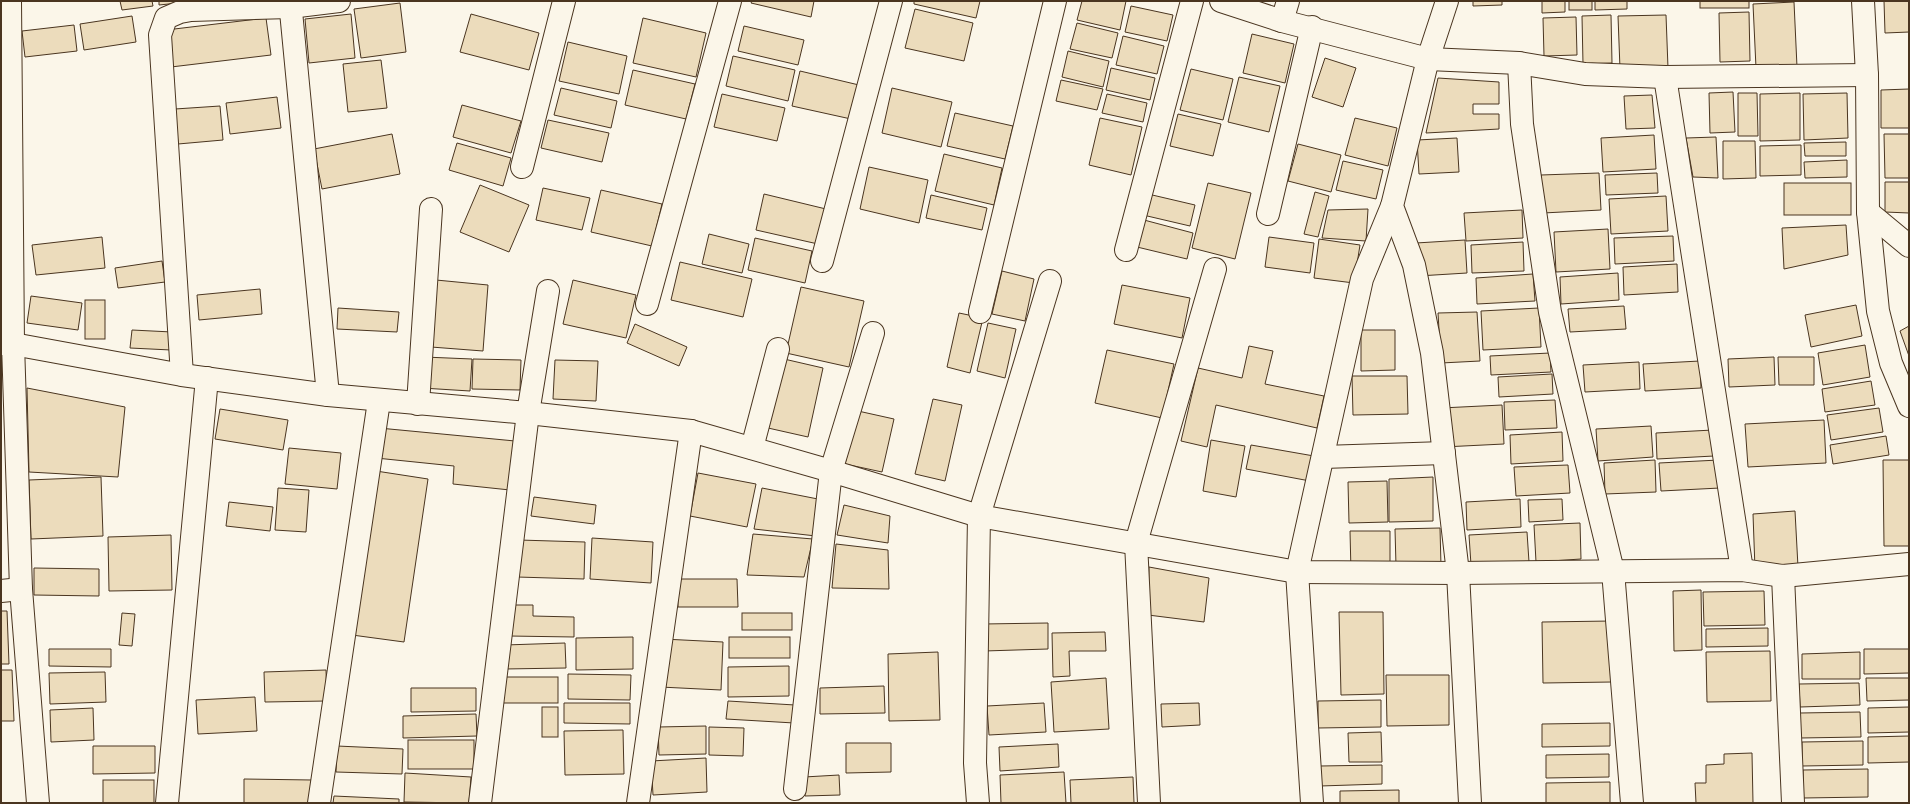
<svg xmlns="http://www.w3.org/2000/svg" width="1910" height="804" viewBox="0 0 1910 804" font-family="'Crimson Pro',serif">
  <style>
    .building { fill: #ecdcbc; stroke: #4a3520 }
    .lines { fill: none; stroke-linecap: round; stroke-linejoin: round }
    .minor-casing { stroke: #4a3520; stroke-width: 24 }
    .minor { stroke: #fbf6e9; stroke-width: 22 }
  </style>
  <rect width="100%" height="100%" fill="#fbf6e9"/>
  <!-- building -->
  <g class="building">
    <path d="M120 1H152L153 6 122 10Z"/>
    <path d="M159 1H188V2L159 5Z"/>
    <path d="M752 1H814L811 17 751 3Z"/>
    <path d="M914 1H980L976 18 914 4Z"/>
    <path d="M1082 1H1126L1120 30 1077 20Z"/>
    <path d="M1473 1H1502V5L1473 6Z"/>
    <path d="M1542 1H1565V12L1542 13Z"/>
    <rect x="1569" y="1" width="23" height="9"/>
    <path d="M1595 1H1627V9L1595 10Z"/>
    <rect x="1700" y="1" width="49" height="7"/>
    <path d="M1884 1H1909V32L1885 33Z"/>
    <path d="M1794 2 1797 67 1756 68 1753 4Z"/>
    <path d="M400 3 406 52 361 58 354 9Z"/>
    <path d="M1131 6 1173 15 1167 41 1125 32Z"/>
    <path d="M915 9 973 23 964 61 905 48Z"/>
    <path d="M1749 12 1750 61 1720 62 1719 13Z"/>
    <path d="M351 14 355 58 309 63 305 19Z"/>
    <path d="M471 14 539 33 529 70 460 52Z"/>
    <path d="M1611 15 1612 63 1583 64 1582 16Z"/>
    <path d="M1666 15 1668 68 1620 69 1618 16Z"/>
    <path d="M132 16 136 42 84 50 80 24Z"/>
    <path d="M1576 17 1577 55 1544 56 1543 18Z"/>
    <path d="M266 18 271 55 171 67 166 30Z"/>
    <path d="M643 18 706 33 696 77 633 63Z"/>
    <path d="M1077 23 1118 33 1112 58 1070 49Z"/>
    <path d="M74 25 77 51 25 57 22 31Z"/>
    <path d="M744 26 804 40 798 65 738 51Z"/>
    <path d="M1252 34 1294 44 1285 83 1243 73Z"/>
    <path d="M1123 36 1164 46 1157 74 1116 65Z"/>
    <path d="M568 42 627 56 619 94 559 81Z"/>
    <path d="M1068 51 1109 61 1103 87 1062 77Z"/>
    <path d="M733 56 795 70 788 101 726 86Z"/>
    <path d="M1325 58 1356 68 1343 107 1312 97Z"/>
    <path d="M381 60 387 108 348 112 343 64Z"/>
    <path d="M1111 68 1155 78 1150 100 1106 90Z"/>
    <path d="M1191 69 1233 79 1223 120 1180 110Z"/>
    <path d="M633 70 695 84 686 119 625 105Z"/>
    <path d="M800 71 859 85 851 119 792 106Z"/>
    <path d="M1239 77 1280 86 1269 132 1228 122Z"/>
    <path d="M1438 78 1499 82V104H1473V114H1499V129L1426 133Z"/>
    <path d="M1061 80 1103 89 1097 110 1056 101Z"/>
    <path d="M561 88 617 101 611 128 554 115Z"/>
    <path d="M892 88 952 102 941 147 882 133Z"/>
    <path d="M1909 89V128H1881V90Z"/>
    <path d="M1733 92 1735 132 1710 133 1709 93Z"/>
    <path d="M1738 93H1757L1758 136H1738Z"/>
    <path d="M1800 93V140L1760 141V94Z"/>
    <path d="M1847 93 1848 138 1804 140 1803 94Z"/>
    <path d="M722 94 785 108 777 141 714 127Z"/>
    <path d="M1107 94 1147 103 1143 122 1102 113Z"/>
    <path d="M1652 95 1655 128 1626 129 1624 96Z"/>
    <path d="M277 97 281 128 230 134 226 103Z"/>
    <path d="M462 105 521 121 511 153 453 137Z"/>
    <path d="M220 106 223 140 178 144 175 109Z"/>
    <path d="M955 113 1013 126 1005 159 947 146Z"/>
    <path d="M1178 114 1221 124 1213 156 1170 146Z"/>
    <path d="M1100 118 1142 127 1131 175 1089 165Z"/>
    <path d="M1355 118 1397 128 1388 166 1345 155Z"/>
    <path d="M548 120 609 133 602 162 541 148Z"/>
    <path d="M392 134 400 174 322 189 314 149Z"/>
    <path d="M1884 134H1909V178H1885Z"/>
    <path d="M1654 135 1656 169 1603 172 1601 138Z"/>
    <path d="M1716 137 1718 178 1693 177 1686 138Z"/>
    <path d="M1457 138 1459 172 1419 174 1417 140Z"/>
    <path d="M1723 141H1755L1756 178 1723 179Z"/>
    <path d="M1846 142V156H1805L1804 143Z"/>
    <path d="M457 143 511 158 503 186 449 170Z"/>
    <path d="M1298 144 1341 155 1331 192 1288 181Z"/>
    <path d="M1801 145V175L1760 176V146Z"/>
    <path d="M944 154 1002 168 994 205 935 191Z"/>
    <path d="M1847 160V177L1805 178 1804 162Z"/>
    <path d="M1343 161 1383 170 1376 199 1336 190Z"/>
    <path d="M869 167 928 180 919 223 860 209Z"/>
    <path d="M1599 173 1601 210 1543 213 1541 175Z"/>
    <path d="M1657 173 1658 193 1606 195 1605 175Z"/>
    <path d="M1885 182H1909V213L1885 212Z"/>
    <path d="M1208 183 1251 193 1235 259 1192 248Z"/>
    <rect x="1784" y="183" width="67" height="32"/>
    <path d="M480 185 529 205 509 252 460 232Z"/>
    <path d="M543 188 590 198 582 230 536 220Z"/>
    <path d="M601 190 662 204 652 246 591 232Z"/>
    <path d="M1315 192 1329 196 1318 237 1304 234Z"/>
    <path d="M764 194 826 209 818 244 756 230Z"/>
    <path d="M1148 194 1195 205 1190 226 1143 215Z"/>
    <path d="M931 195 987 208 982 230 926 218Z"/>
    <path d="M1666 196 1668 231 1611 234 1609 199Z"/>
    <path d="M1368 209 1366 241 1322 238 1328 210Z"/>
    <path d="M1522 210 1523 238 1466 241 1464 213Z"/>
    <path d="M1144 220 1193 233 1187 259 1137 247Z"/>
    <path d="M1846 225 1848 255 1784 269 1782 228Z"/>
    <path d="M1608 229 1610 269 1556 272 1554 232Z"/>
    <path d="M709 234 749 244 742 273 702 264Z"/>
    <path d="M1673 236 1674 261 1615 264 1614 238Z"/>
    <path d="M102 237 105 268 36 275 32 245Z"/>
    <path d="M1269 237 1314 243 1310 273 1265 267Z"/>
    <path d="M755 238 812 251 805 283 748 270Z"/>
    <path d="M1319 239 1360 245 1354 283 1314 278Z"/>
    <path d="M1465 240 1467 273 1418 276 1416 243Z"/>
    <path d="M1523 242 1524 271 1472 273 1471 245Z"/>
    <path d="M162 261 165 282 118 288 115 268Z"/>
    <path d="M680 262 752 279 743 317 671 300Z"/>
    <path d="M1677 264 1678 292 1624 295 1623 267Z"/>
    <path d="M1002 271 1034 279 1025 321 992 314Z"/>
    <path d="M1618 273 1619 300 1561 304 1560 277Z"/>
    <path d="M1533 274 1535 301 1477 304 1476 278Z"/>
    <path d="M436 280 488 285 483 351 431 347Z"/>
    <path d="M573 280 636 295 626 338 563 324Z"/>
    <path d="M1122 285 1190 298 1182 338 1114 324Z"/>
    <path d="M801 287 864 301 849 367 786 353Z"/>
    <path d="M260 289 262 314 199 320 197 295Z"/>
    <path d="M31 296 82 303 78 330 27 323Z"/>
    <rect x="85" y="300" width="20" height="39"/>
    <path d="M1856 305 1862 336 1811 347 1805 315Z"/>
    <path d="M1624 306 1626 329 1570 332 1568 309Z"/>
    <path d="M338 308 399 312 397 332 337 329Z"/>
    <path d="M1539 308 1541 347 1483 350 1481 311Z"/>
    <path d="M1477 312 1480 361 1441 363 1438 313Z"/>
    <path d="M959 313 983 318 970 373 947 367Z"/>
    <path d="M988 323 1016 329 1005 378 977 371Z"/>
    <path d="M635 324 687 347 679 366 627 343Z"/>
    <path d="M1909 326V356L1900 331Z"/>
    <path d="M132 330 172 332 171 350 130 348Z"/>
    <path d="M1361 330H1395V370L1361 371Z"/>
    <path d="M1865 345 1870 377 1823 385 1818 353Z"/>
    <path d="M1249 346 1273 351 1265 384 1324 396 1317 428 1216 405 1207 447 1181 441 1198 368 1242 378Z"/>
    <path d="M1107 350 1174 364 1162 418 1095 403Z"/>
    <path d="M1550 353 1551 372 1491 375 1490 356Z"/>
    <path d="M424 357 472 359 470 391 422 388Z"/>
    <path d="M1774 357 1775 385 1729 387 1728 359Z"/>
    <path d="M1778 357H1814V385H1779Z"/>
    <path d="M473 359 521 360 520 390 472 389Z"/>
    <path d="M784 359 823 368 808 437 768 428Z"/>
    <path d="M555 360 598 361 596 401 553 399Z"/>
    <path d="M1700 361 1701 388 1645 391 1643 364Z"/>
    <path d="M1639 362 1640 389 1585 392 1583 365Z"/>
    <path d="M1552 374 1553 394 1499 397 1498 377Z"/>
    <path d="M1352 376H1407L1408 414 1353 415Z"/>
    <path d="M1871 381 1875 405 1825 412 1822 389Z"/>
    <path d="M27 388 125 407 118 477 29 472Z"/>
    <path d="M933 399 962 405 945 481 915 474Z"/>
    <path d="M1555 400 1557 428 1505 430 1504 402Z"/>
    <path d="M1502 405 1504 444 1443 447 1441 408Z"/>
    <path d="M1879 408 1883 432 1831 440 1827 415Z"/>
    <path d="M220 409 288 420 283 450 215 439Z"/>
    <path d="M858 411 894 419 882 472 845 464Z"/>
    <path d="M1824 420 1826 463 1748 467 1745 424Z"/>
    <path d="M1651 426 1653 457 1598 461 1596 429Z"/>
    <path d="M379 428 515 441 510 490 453 484 454 466 376 458Z"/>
    <path d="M1713 430 1714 456 1657 459 1656 433Z"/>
    <path d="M1562 432 1563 461 1511 464 1510 435Z"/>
    <path d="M1886 436 1889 455 1833 464 1830 445Z"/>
    <path d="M1211 440 1245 446 1236 497 1203 491Z"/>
    <path d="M1251 445 1314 456 1310 481 1246 469Z"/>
    <path d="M289 448 341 453 337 489 285 484Z"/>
    <path d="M1655 460 1656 492 1605 494 1604 463Z"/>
    <path d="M1719 460 1720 488 1661 491 1659 463Z"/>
    <path d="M1883 460H1909V546H1884Z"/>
    <path d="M1568 465 1570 493 1516 496 1514 467Z"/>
    <path d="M376 471 428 479 404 642 352 635Z"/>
    <path d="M698 473 756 484 747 527 690 516Z"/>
    <path d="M101 477 103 536 31 539 29 480Z"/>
    <path d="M1433 477V521L1389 522V479Z"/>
    <path d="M1387 481 1388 522 1349 523 1348 482Z"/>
    <path d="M278 488 309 490 306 532 275 530Z"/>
    <path d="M762 488 823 500 816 536 754 529Z"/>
    <path d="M534 497 596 505 594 524 531 516Z"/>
    <path d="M1520 499 1521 527 1467 530 1466 502Z"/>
    <path d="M1562 499 1563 520 1529 522 1528 500Z"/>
    <path d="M229 502 273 507 270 531 226 526Z"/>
    <path d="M844 505 890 516 888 543 837 535Z"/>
    <path d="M1795 511 1798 567 1755 569 1753 514Z"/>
    <path d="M1580 523 1581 559 1536 562 1534 525Z"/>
    <path d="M1440 528 1441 566H1396L1395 529Z"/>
    <path d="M1350 531H1390V571L1351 572Z"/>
    <path d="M1527 532 1529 562 1471 565 1469 535Z"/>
    <path d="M753 534 813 539 804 577 747 575Z"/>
    <path d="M171 535 172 590 109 591 108 537Z"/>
    <path d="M592 538 653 542 651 583 590 579Z"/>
    <path d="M519 540 585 542 584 579 517 577Z"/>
    <path d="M836 544 888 550 889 589 832 588Z"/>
    <path d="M1149 567 1209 578 1204 622 1148 615Z"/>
    <path d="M34 568 99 569V596L34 595Z"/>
    <path d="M677 579H737L738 607H678Z"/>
    <path d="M1701 590 1702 650 1674 651 1673 591Z"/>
    <path d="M1764 591 1765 625 1704 626 1703 592Z"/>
    <path d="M509 605H533V616L574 617V637L509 636Z"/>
    <path d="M1 611H7L9 664H1Z"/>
    <path d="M1339 612H1383L1384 694 1341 695Z"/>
    <path d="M122 613 135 614 132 646 119 645Z"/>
    <rect x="742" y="613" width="50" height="17"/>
    <path d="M1611 621 1612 682 1543 683 1542 622Z"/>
    <path d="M1048 623V649L984 651 983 624Z"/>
    <path d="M1768 628V646L1706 647V629Z"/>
    <path d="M1105 632 1106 651H1069L1070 676 1053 677 1052 633Z"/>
    <path d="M633 637V669L576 670V638Z"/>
    <rect x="729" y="637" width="61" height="21"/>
    <path d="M663 639 723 642 721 690 660 687Z"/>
    <path d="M565 643 566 668 505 669V645Z"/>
    <path d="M49 649H111V667L49 666Z"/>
    <path d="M1864 649H1909V673L1864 674Z"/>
    <path d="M1770 651 1771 701 1707 702 1706 652Z"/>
    <path d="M938 652 940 720 889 721 888 654Z"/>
    <path d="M1860 652V679H1802V654Z"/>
    <path d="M789 666V696L728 697V667Z"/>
    <path d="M1 670H12L14 721H1Z"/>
    <path d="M326 670 327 701 265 702 264 672Z"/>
    <path d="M105 672 106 702 50 704 49 673Z"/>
    <path d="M568 674 631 675 630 700 568 699Z"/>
    <path d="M1386 675H1449V725L1387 726Z"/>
    <rect x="502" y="677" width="56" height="26"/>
    <path d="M1106 678 1109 729 1054 732 1051 682Z"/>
    <path d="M1866 678H1909V700L1867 701Z"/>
    <path d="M1859 683 1860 705 1800 707 1799 684Z"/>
    <path d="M884 686 885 713 820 714V688Z"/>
    <path d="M411 688H476V711L411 712Z"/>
    <path d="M255 697 257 731 198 734 196 700Z"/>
    <path d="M1381 700V727L1318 728V701Z"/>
    <path d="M728 701 795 705 794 723 726 719Z"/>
    <path d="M564 703H630V724L564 723Z"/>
    <path d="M1044 703 1046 732 989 735 987 706Z"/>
    <path d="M1199 703 1200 725 1162 727 1161 704Z"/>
    <rect x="542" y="707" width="16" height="30"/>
    <path d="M1909 707V732L1868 733V708Z"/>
    <path d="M93 708 94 740 51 742 50 710Z"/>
    <path d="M1860 712 1861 737 1800 738V713Z"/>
    <path d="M476 714 477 736 403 738V716Z"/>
    <path d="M1610 723V746L1542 747V724Z"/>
    <path d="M706 726V754L659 755 658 727Z"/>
    <path d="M709 727 744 728 743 756 709 755Z"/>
    <path d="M623 730 624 774 565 775 564 731Z"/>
    <path d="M1381 732 1382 762H1349L1348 733Z"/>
    <path d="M1909 736V762L1868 763V737Z"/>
    <rect x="408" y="740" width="66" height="29"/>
    <path d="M1863 741V765L1802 766V742Z"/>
    <path d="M846 743H891V772L846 773Z"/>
    <path d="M1058 744 1059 767 1000 771 999 747Z"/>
    <path d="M93 746H155V773L93 774Z"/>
    <path d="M337 746 403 749 402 774 336 772Z"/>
    <path d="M1752 753 1753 803H1696L1695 783H1706V765L1724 764V754Z"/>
    <path d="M1609 754V777L1546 778V755Z"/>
    <path d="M706 758 707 792 653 795 651 761Z"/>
    <path d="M1382 765V784L1320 786V766Z"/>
    <path d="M1868 769V797L1803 798V770Z"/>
    <path d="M1064 772 1066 803H1001L1000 775Z"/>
    <path d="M405 773 471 777 469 803 404 802Z"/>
    <path d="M839 775 840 795 805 796 804 777Z"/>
    <path d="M1133 777 1134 803H1071L1070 780Z"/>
    <path d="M244 779 312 780 311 803H244Z"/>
    <rect x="103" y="780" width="51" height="23"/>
    <path d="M1610 782V803H1546V783Z"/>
    <path d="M1399 790V803H1340V791Z"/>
    <path d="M334 796 399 799V803H333Z"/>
  </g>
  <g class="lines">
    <defs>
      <g id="minor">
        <path d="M10 1 13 344 21 589 38 803"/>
        <path d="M290 1 328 395"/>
        <path d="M1221 1 1282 21 1428 59 1519 63 1585 74 1665 77 1867 75"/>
        <path d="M1447 1 1428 59 1392 206 1414 265 1432 353 1458 573 1470 803"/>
        <path d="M1863 1 1867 75 1868 212 1878 311 1891 363 1909 406"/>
        <path d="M1282 21 1288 1"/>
        <path d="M1519 63 1522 124 1550 312 1613 571 1632 803"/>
        <path d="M1665 77 1742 570"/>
        <path d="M522 167 564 1"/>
        <path d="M1868 212 1909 246"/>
        <path d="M1268 214 1312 27"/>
        <path d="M1126 250 1192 1"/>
        <path d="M822 261 891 1"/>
        <path d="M647 304 730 1"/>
        <path d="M980 312 1055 1"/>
        <path d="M1 344H13L182 375 328 395 528 413 691 431 831 471 979 516 1297 572 1458 573 1742 570 1783 576 1909 564"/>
        <path d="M182 375 160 35 166 18 180 12 191 10 290 7 339 1"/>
        <path d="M418 404 431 209"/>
        <path d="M752 448 778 349"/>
        <path d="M1323 457 1444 453"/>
        <path d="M1783 576 1793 803"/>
        <path d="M1 591 21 589"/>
        <path d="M795 789 831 471 873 333"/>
        <path d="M167 803 207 378"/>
        <path d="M319 803 379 401"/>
        <path d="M480 803 528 413 548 291"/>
        <path d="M638 803 691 431"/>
        <path d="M978 803 975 763 979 516 1050 281"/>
        <path d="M1149 803 1136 543 1215 269"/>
        <path d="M1312 803 1297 572 1362 279 1392 206"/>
      </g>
    </defs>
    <!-- minor casing -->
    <use href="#minor" class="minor-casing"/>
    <!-- minor -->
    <use href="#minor" class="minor"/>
  </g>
  <!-- border -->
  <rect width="1910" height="804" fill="none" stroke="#4a3520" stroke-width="4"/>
</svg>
